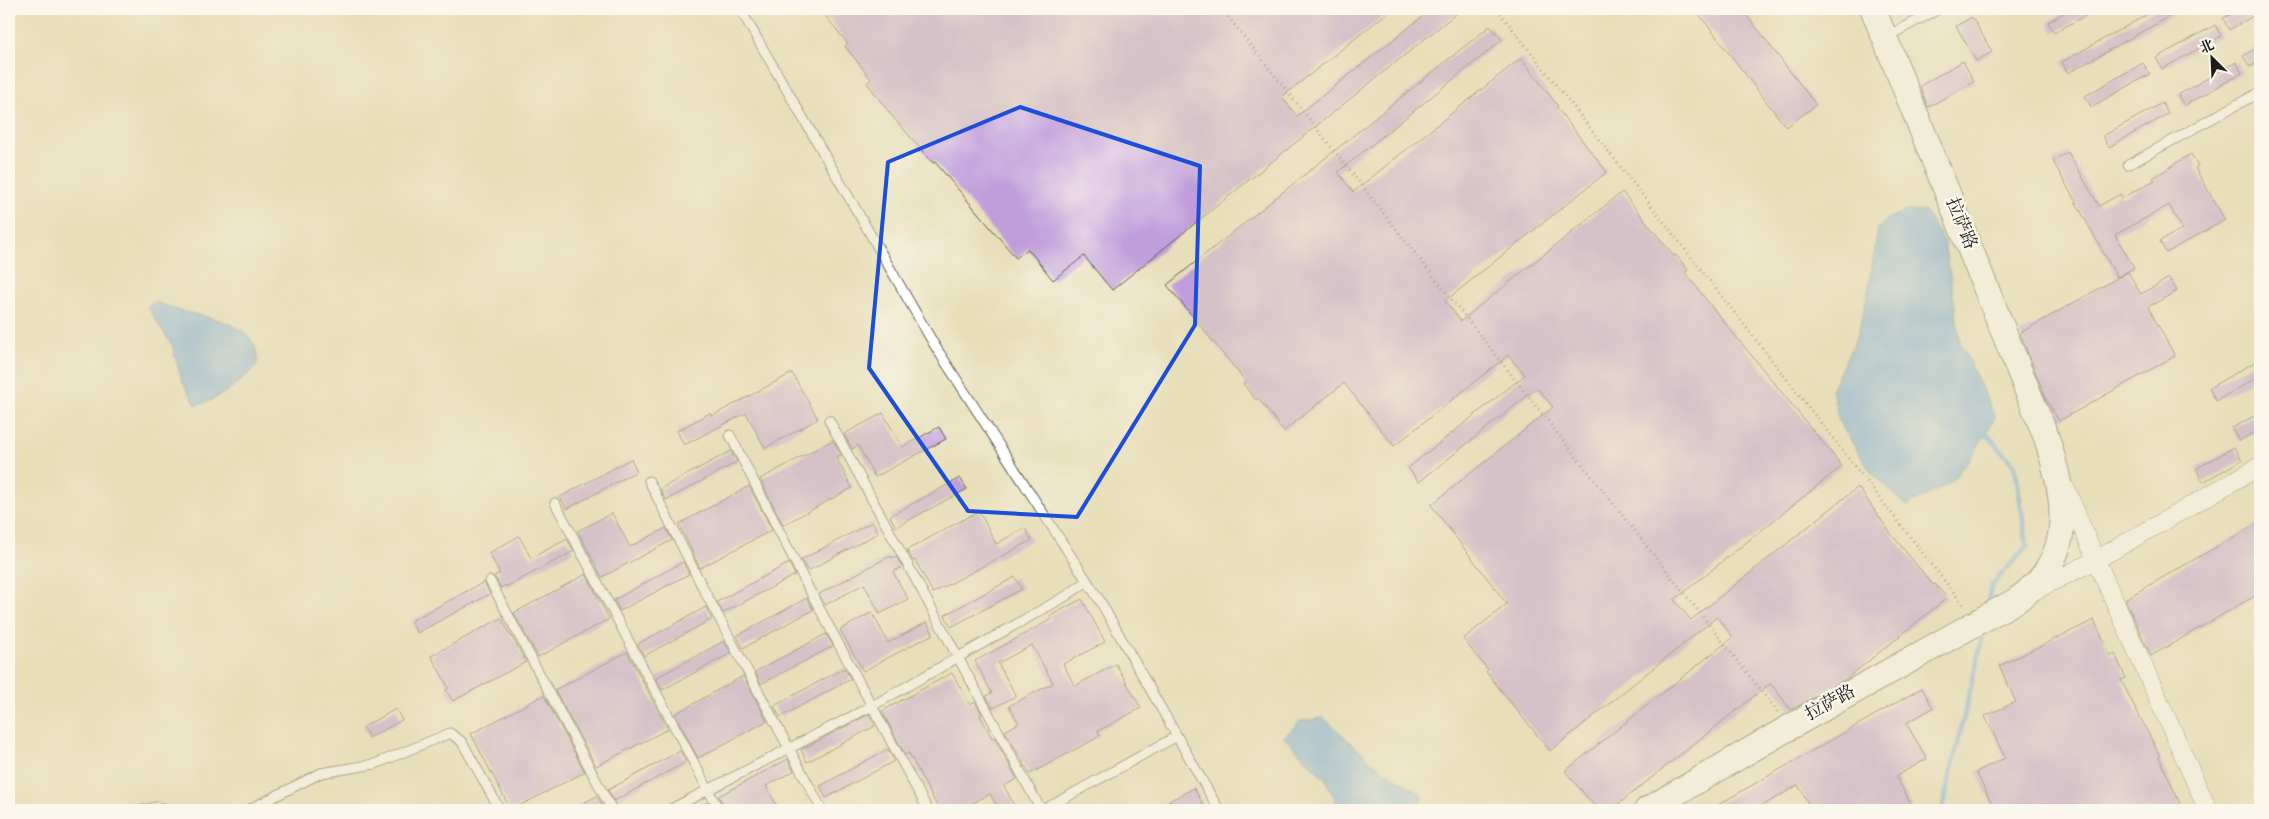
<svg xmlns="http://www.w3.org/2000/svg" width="2269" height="819" viewBox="0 0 2269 819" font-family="'Sorts Mill Goudy','Noto Serif SC',serif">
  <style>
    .water { fill: #76ace4; stroke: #496480 }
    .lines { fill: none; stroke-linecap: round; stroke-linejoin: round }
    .stream { stroke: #76ace4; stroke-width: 5 }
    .building { fill: #c19ddc }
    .lane-casing { stroke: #636053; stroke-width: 11 }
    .street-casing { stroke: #636053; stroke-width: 19 }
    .secondary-casing { stroke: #636053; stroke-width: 27 }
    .path { stroke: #636053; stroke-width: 3; stroke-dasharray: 1 4; stroke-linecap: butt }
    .lane { stroke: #fff; stroke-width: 9 }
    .street { stroke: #fff; stroke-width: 18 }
    .secondary { stroke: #fff; stroke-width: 25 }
    .marked { fill: none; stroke: #1d4ed8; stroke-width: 4; stroke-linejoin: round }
    .labels { text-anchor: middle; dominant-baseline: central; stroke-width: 5; stroke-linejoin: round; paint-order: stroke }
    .street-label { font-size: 18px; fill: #1c1c1c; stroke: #fbf7ec }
  </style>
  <rect width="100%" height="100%" fill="#fbf7ec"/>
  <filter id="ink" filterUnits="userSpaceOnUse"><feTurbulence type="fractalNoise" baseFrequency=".02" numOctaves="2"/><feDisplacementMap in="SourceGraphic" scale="10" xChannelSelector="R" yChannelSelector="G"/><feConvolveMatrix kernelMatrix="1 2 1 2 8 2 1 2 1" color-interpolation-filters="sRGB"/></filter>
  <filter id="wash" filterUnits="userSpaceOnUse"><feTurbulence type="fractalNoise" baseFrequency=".0096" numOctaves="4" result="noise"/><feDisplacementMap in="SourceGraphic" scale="20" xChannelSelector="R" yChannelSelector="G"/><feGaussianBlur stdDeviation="1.12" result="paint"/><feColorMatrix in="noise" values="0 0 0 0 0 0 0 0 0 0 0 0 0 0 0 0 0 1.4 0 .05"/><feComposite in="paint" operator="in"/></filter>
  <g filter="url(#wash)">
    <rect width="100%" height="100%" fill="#e7dfba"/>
    <!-- water -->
    <g class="water">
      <path d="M1923 210 1943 239 1951 280 1960 342 1995 417 1975 452 1950 483 1907 506 1871 472 1839 422 1832 388 1858 334 1868 292 1878 229 1887 219 1905 211Z"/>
      <path d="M156 302C166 305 175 310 185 312 215 319 262 325 257 366 239 382 220 400 196 405L182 381 172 345 148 308 149 305Z"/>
      <path d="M1324 718 1373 763 1422 795 1419 810H1340L1326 780 1284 737 1300 721Z"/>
    </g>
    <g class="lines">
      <!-- stream -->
      <g class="stream">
        <path d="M1986 433 2015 466 2027 546 1991 586 1988 601"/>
        <path d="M1942 810 1983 635"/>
      </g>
    </g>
    <g id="blocks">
      <!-- building -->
      <g class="building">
        <path d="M820 9H1392L1282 97 1297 116 1432 9H1462L1112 290 1084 256 1053 280 1028 249 1016 258 935 162 933 163 892 116 867 83 871 79 845 46 848 44Z"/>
        <path d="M1695 9H1742L1816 105 1786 127Z"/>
        <path d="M2071 9H2097L2054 33 2048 22Z"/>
        <path d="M2157 9H2183L2068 73 2062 62Z"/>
        <path d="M2240 9H2260V12L2229 30 2223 18Z"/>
        <path d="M1972 17 1992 52 1976 61 1956 26Z"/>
        <path d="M2215 25 2221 36 2162 69 2156 58Z"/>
        <path d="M1490 26 1502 40 1338 172 1353 192 1521 58 1558 106 1556 107 1607 172 1445 301 1461 321 1622 192 1674 256 1676 255 1688 270 1685 272 1711 306 1842 466 1674 600 1691 620 1858 487 1892 535 1933 585 1935 584 1947 598 1846 679 1791 710 1771 684 1768 685 1611 810H1598L1565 771 1733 637 1717 617 1550 751 1486 672 1488 670 1463 639 1507 604 1431 505 1553 407 1537 388 1419 482 1408 468 1525 375 1508 355 1394 446 1344 383 1284 431 1258 398 1256 400 1243 384 1246 382 1167 285Z"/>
        <path d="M2260 46V61L2250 67 2243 56Z"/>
        <path d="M1963 61 1974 82 1928 107 1920 86Z"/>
        <path d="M2236 62 2242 73 2184 106 2178 95Z"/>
        <path d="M2143 63 2150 74 2091 107 2085 96Z"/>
        <path d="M2162 103 2168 114 2109 147 2103 136Z"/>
        <path d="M2068 152 2099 206 2120 194 2122 198 2155 180 2153 178 2191 154 2198 166 2195 168 2225 220 2166 253 2160 241 2182 229 2169 205 2115 235 2134 268 2117 277 2053 161Z"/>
        <path d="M2128 272 2141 294 2169 278 2177 291 2148 307 2175 356 2059 421 2047 401 2020 333Z"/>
        <path d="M2260 359V376L2216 401 2209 388Z"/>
        <path d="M792 373 818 419 765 448 746 413 684 445 677 431 710 413 712 416Z"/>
        <path d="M883 413 902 447 939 427 946 439 875 477 858 445 852 449 844 434Z"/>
        <path d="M2260 413V429L2239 441 2232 428Z"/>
        <path d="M833 440 841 455 836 457 852 488 783 525 760 479Z"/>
        <path d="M2234 447 2242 460 2203 482 2196 469Z"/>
        <path d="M731 451 737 462 666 500 660 489Z"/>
        <path d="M631 459 637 471 567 509 560 497Z"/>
        <path d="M960 478 967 489 896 527 890 516Z"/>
        <path d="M749 486 772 530 700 568 679 524Z"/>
        <path d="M979 511 996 544 1025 528 1032 540 933 593 915 560 913 561 907 550Z"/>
        <path d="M612 513 630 547 666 528 672 540 602 577 578 531Z"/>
        <path d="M872 522 878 533 808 571 801 560Z"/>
        <path d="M2260 522V593L2151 656 2125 599Z"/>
        <path d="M519 536 531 558 567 539 574 551 506 587 505 585 501 588 494 576 500 573 489 553Z"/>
        <path d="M890 556 891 558 896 556 902 567 893 572 908 599 880 614 864 584 825 605 819 594Z"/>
        <path d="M683 562 689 574 620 611 614 600Z"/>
        <path d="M789 563 795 575 723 613 717 602Z"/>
        <path d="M586 574 609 619 538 657 514 613Z"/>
        <path d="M1015 577 1022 589 951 627 945 615Z"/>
        <path d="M484 582 490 594 417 633 411 621Z"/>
        <path d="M807 598 813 610 743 648 737 636Z"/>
        <path d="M1082 599 1105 642 1063 664 1075 686 1116 664 1141 708 1098 731 1100 736 1030 774 1005 731 1019 723 1009 706 1053 683 1032 645 998 663 1016 696 993 708 986 696 992 693 975 661 1052 619 1050 616Z"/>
        <path d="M706 607 712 619 644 656 638 644Z"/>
        <path d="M872 612 888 643 927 622 933 634 863 671 840 630Z"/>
        <path d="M501 618 526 662 453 701 446 690 449 688 431 656Z"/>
        <path d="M2094 620 2111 656 2115 654 2126 678 2121 680 2160 756 2159 757 2183 810H1995L1976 772 2005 758 1985 716 2016 702 1999 666Z"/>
        <path d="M826 634 833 646 761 684 755 672Z"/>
        <path d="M724 641 731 653 662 690 656 678Z"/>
        <path d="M627 652 668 729 596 766 555 690Z"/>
        <path d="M844 668 851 679 780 717 774 706Z"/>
        <path d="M952 673 970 705 975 702 982 714 980 715 992 738 994 737 1017 779 1004 786 1014 805 1004 810H999L990 794 959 810H939L909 753 905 755 882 711Z"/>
        <path d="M743 676 767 721 698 758 675 714Z"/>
        <path d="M1922 688 1933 708 1906 723 1927 759 1896 776 1914 810H1812L1798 785 1755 810H1709Z"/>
        <path d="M542 696H544L585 772 511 810 471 734Z"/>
        <path d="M396 709 402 720 369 738 363 727Z"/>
        <path d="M869 714 875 726 807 762 801 750Z"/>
        <path d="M888 749 894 761 826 798 820 786Z"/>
        <path d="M680 751 686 762 614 801 608 790Z"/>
        <path d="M788 759 794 771 766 786 779 810H725L719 796Z"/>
        <path d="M1194 788 1206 810H1152Z"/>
        <path d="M597 796 603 807 598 810H570Z"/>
        <path d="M708 802 712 810H693Z"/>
      </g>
    </g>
  </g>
  <g filter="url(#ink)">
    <use href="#blocks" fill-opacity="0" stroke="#636053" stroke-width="1"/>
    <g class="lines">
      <defs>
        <g id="lane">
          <path d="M740 9 935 346 1100 601 1219 810"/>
          <path d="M1886 37 1939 9"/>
          <path d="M2128 165 2260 92"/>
          <path d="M829 420 1041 810"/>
          <path d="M730 435 809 589 928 810"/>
          <path d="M649 481 704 590 822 810"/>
          <path d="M555 503 719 810"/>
          <path d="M490 581 612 810"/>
          <path d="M143 810 157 807 175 810"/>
          <path d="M248 810 321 773 375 764 450 733 462 742 500 810"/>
          <path d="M669 810 872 706 1066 596 1086 582"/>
          <path d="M1043 810 1177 736"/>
        </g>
        <g id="street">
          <path d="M2032 592 2096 560 2066 489"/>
          <path d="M2208 810 2096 560 2260 466"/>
        </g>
        <path id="secondary" d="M1647 810 1790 727 2017 600C2077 557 2066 501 2047 439L1873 9"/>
      </defs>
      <!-- lane casing -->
      <use href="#lane" class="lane-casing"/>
      <!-- street casing -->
      <use href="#street" class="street-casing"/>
      <!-- secondary casing -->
      <use href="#secondary" class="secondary-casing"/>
      <!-- path -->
      <g class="path">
        <path d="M1222 9 1778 712"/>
        <path d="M1497 9 1965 607"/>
      </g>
      <!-- lane -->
      <use href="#lane" class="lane"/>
      <!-- street -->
      <use href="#street" class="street"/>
      <!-- secondary -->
      <use href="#secondary" class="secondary"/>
    </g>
  </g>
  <!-- marked area -->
  <path d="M0 0H2269V819H0ZM1020 107 1200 166 1195 325 1077 517 968 511 869 368 888 162Z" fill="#e7dfba" fill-opacity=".55" fill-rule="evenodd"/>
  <path class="marked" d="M1020 107 1200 166 1195 325 1077 517 968 511 869 368 888 162Z"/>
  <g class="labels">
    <!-- street labels -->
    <g class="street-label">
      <text transform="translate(1960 224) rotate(68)">拉萨路</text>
      <text transform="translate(1831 704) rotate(-29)">拉萨路</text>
    </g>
  </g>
  <!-- margin -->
  <rect width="2269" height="819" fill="none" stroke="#fbf7ec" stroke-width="30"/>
  <!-- north arrow -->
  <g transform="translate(2212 58) rotate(336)" stroke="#fbf7ec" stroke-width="4" paint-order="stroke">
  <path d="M0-4L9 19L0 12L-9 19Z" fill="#1c1c1c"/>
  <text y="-8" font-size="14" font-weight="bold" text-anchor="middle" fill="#1c1c1c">北</text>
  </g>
</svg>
